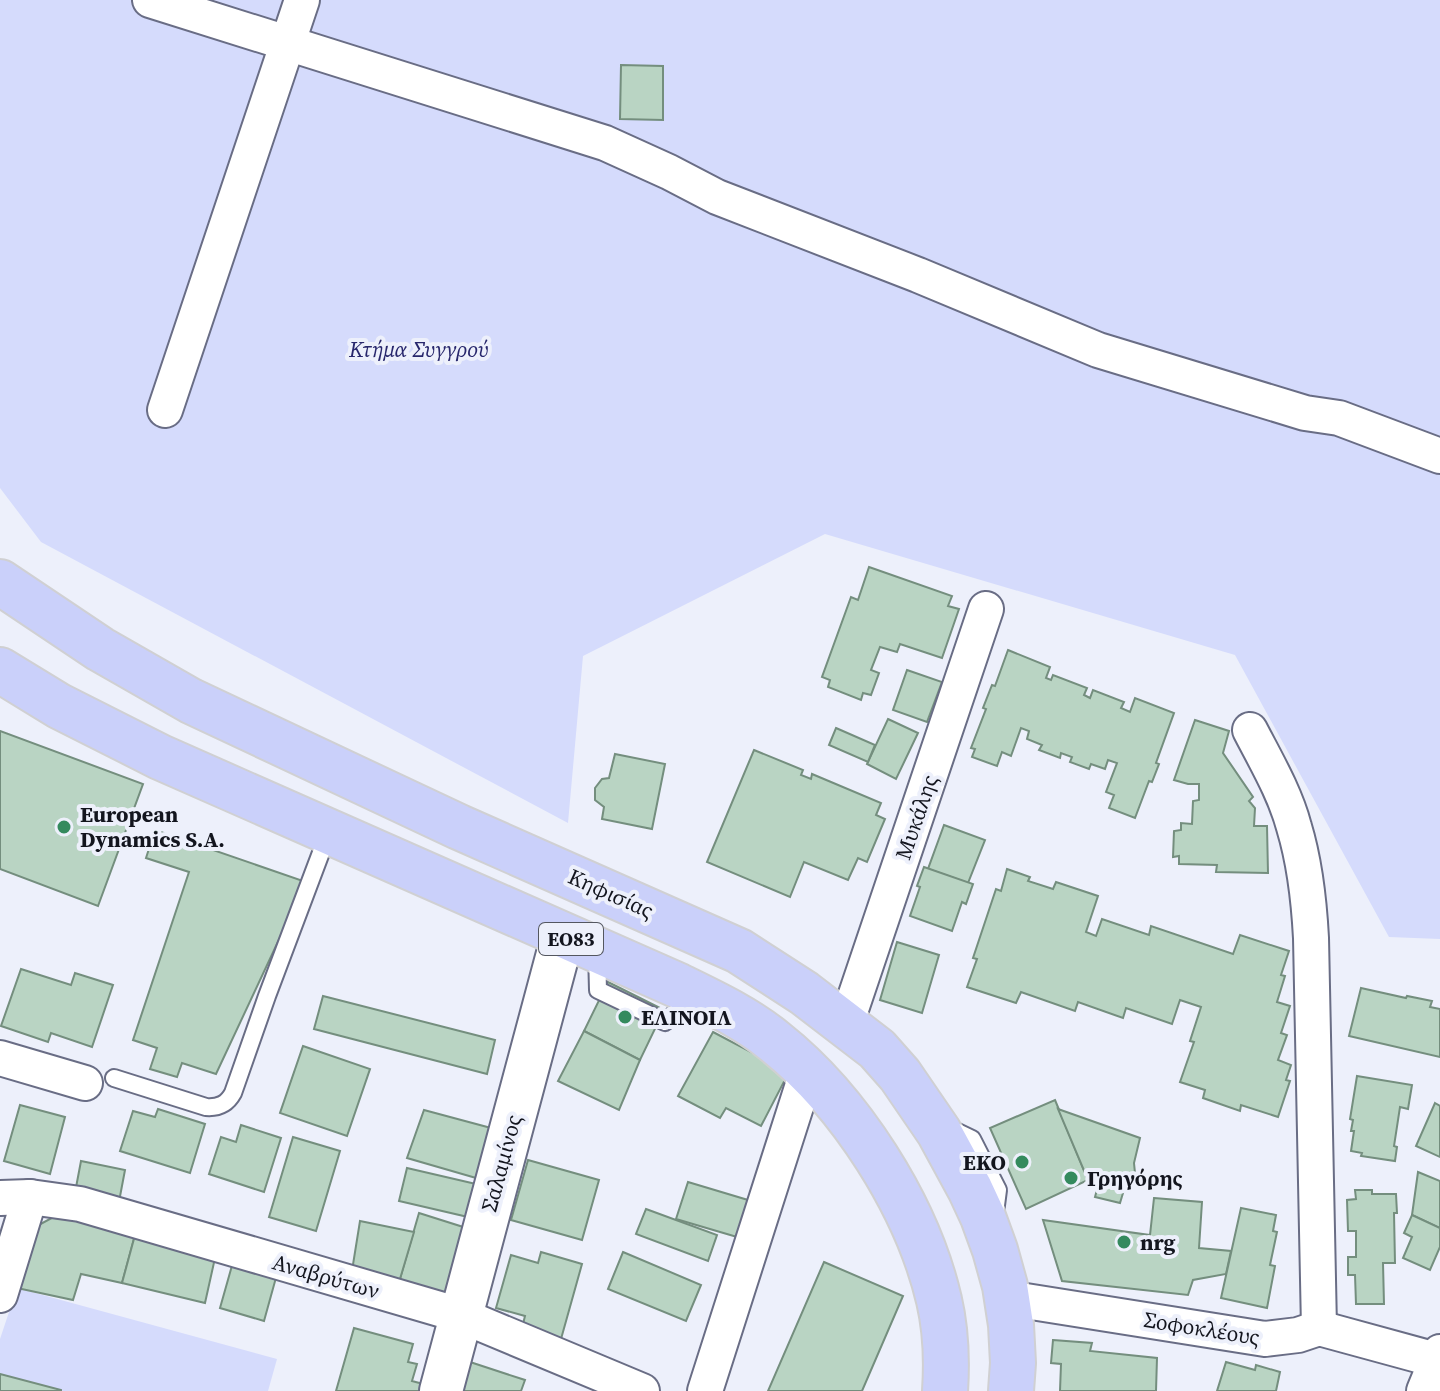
<svg xmlns="http://www.w3.org/2000/svg" width="1440" height="1391" viewBox="0 0 1440 1391" font-family="'Source Serif 4',serif">
  <style>
    .green { fill: #d5dbfc }
    .building { fill: #b9d4c3; stroke: #748e7e; stroke-width: 2 }
    .lines { fill: none; stroke-linecap: round; stroke-linejoin: round }
    .service-casing { stroke: #696d85; stroke-width: 20 }
    .minor-casing { stroke: #696d85; stroke-width: 38 }
    .tertiary-casing { stroke: #696d85; stroke-width: 46 }
    .primary-casing { stroke: #d0d0d2; stroke-width: 48 }
    .service { stroke: #fff; stroke-width: 16 }
    .minor { stroke: #fff; stroke-width: 34 }
    .tertiary { stroke: #fff; stroke-width: 42 }
    .primary { stroke: #cad0fa; stroke-width: 44 }
    .poi-dot { fill: #348a5e; stroke: #edf0fb; stroke-width: 3 }
    .labels { text-anchor: middle; dominant-baseline: central; stroke-width: 8; stroke-linejoin: round; paint-order: stroke }
    .shield { fill: #edf0fb; stroke: #545760; stroke-width: 2 }
    .shield-label { font-size: 20px; font-weight: bold; fill: #13151e }
    .park-label { font-size: 22px; font-style: italic; fill: #28276c; stroke: #edf0fb }
    .poi-label { font-size: 22px; font-weight: bold; fill: #13151e; stroke: #edf0fb; text-anchor: start }
    .street-label { font-size: 22px; fill: #13151e; stroke: #edf0fb }
  </style>
  <rect width="100%" height="100%" fill="#edf0fb"/>
  <!-- green -->
  <g class="green">
    <path d="M0 0H1440V939L1389 937 1235 655 825 534 583 656 568 823 41 542 0 488Z"/>
    <path d="M17 1288 277 1359 268 1391H63L0 1374V1339Z"/>
  </g>
  <!-- building -->
  <g class="building">
    <path d="M621 65 663 66V120L620 119Z"/>
    <path d="M869 567 952 596 948 606 959 609 942 658 900 644 897 652 880 647 871 670 879 673 871 695 863 693 861 700 828 687 830 680 822 677 851 597 858 600Z"/>
    <path d="M1008 650 1050 667 1046 678 1051 680 1053 675 1087 688 1084 695 1090 698 1093 690 1124 702 1121 708 1130 712 1135 698 1174 713 1156 763 1159 764 1152 782 1149 781 1135 818 1109 808 1114 795 1106 792 1117 763 1108 760 1105 769 1091 764 1089 769 1070 762 1072 757 1061 753 1060 758 1039 750 1042 745 1027 739 1029 731 1021 728 1011 756 1002 752 997 766 972 757 975 749 971 748 986 709 983 708 992 685 995 686Z"/>
    <path d="M907 670 942 682 927 722 893 710Z"/>
    <path d="M888 719 918 733 896 779 867 764Z"/>
    <path d="M1195 720 1229 731 1223 753 1253 797 1249 801 1255 808 1254 826H1267L1268 873 1216 872 1217 865 1179 864V856L1173 857 1174 831 1181 830V823L1192 824 1193 801 1199 800V784H1188L1174 780Z"/>
    <path d="M836 728 875 745 868 762 829 745Z"/>
    <path d="M0 731 143 784 98 906 0 869Z"/>
    <path d="M754 750 803 770 801 775 811 779 812 774 881 803 876 815 885 819 867 862 858 858 848 880 804 862 790 897 707 862Z"/>
    <path d="M615 754 665 764 652 829 602 819 604 807 595 800V788L602 779 609 778Z"/>
    <path d="M944 825 985 840 968 883 928 869Z"/>
    <path d="M155 830 306 882 216 1074 182 1063 177 1077 150 1069 157 1048 133 1040 189 872 146 858Z"/>
    <path d="M924 867 973 884 966 904 962 902 952 931 910 916 920 887 917 886Z"/>
    <path d="M1007 869 1030 877 1028 881 1053 889 1056 882 1098 896 1086 932 1096 936 1102 919 1149 935 1151 926 1233 954 1240 935 1289 951 1281 975 1285 976 1277 1002 1290 1006 1281 1033 1287 1035 1278 1060 1291 1065 1286 1080 1290 1081 1278 1117 1241 1105 1240 1111 1203 1098 1205 1090 1180 1082 1194 1042 1190 1041 1201 1007 1180 1000 1172 1024 1126 1008 1123 1018 1078 1002 1075 1011 1021 992 1016 1003 967 987 977 959 973 958 996 889 1001 891Z"/>
    <path d="M897 942 939 955 922 1013 880 1000Z"/>
    <path d="M21 969 71 985 75 973 113 985 92 1047 51 1033 48 1042 1 1026Z"/>
    <path d="M608 982 664 1010 640 1060 584 1031Z"/>
    <path d="M1361 988 1406 998 1407 996 1432 1001 1430 1007 1440 1009V1057L1349 1036Z"/>
    <path d="M323 996 495 1040 487 1074 314 1029Z"/>
    <path d="M584 1031 640 1060 619 1110 558 1081Z"/>
    <path d="M713 1032 789 1072 761 1126 726 1108 720 1118 678 1096Z"/>
    <path d="M303 1046 370 1069 347 1136 280 1113Z"/>
    <path d="M1357 1076 1412 1085 1408 1109 1400 1107 1394 1146 1397 1147 1395 1161 1361 1156 1362 1153 1351 1151 1354 1131H1351L1353 1120 1350 1119Z"/>
    <path d="M1055 1100 1088 1180 1026 1209 990 1128Z"/>
    <path d="M1435 1103 1440 1106V1157L1416 1146Z"/>
    <path d="M20 1105 65 1117 50 1174 4 1161Z"/>
    <path d="M158 1109 205 1124 190 1173 120 1151 133 1111 155 1117Z"/>
    <path d="M1058 1109 1140 1138 1134 1163 1135 1173H1129L1120 1203 1095 1197 1099 1182 1088 1180Z"/>
    <path d="M424 1110 491 1128 476 1178 407 1158Z"/>
    <path d="M241 1125 281 1138 264 1192 209 1174 221 1137 236 1142Z"/>
    <path d="M293 1137 340 1151 316 1231 269 1217Z"/>
    <path d="M528 1160 599 1180 582 1240 511 1220Z"/>
    <path d="M81 1161 125 1170 118 1207 74 1198Z"/>
    <path d="M407 1168 476 1184 468 1217 399 1201Z"/>
    <path d="M1418 1172 1440 1181V1228L1412 1215Z"/>
    <path d="M688 1182 748 1200 737 1237 676 1219Z"/>
    <path d="M1355 1190H1372V1194H1396L1397 1213H1394L1395 1263H1383L1384 1304H1356L1355 1275H1348V1257H1356V1231H1348L1347 1200 1356 1199Z"/>
    <path d="M1154 1198 1202 1202 1199 1248 1231 1251 1226 1274 1193 1280 1188 1295 1062 1281 1043 1220 1150 1235Z"/>
    <path d="M1241 1208 1276 1215 1273 1231 1277 1232 1270 1265 1275 1266 1267 1308 1221 1298Z"/>
    <path d="M646 1209 717 1235 708 1261 636 1234Z"/>
    <path d="M419 1213 479 1232 456 1307 397 1289Z"/>
    <path d="M59 1214 135 1235 122 1283 81 1274 73 1300 17 1288 35 1227Z"/>
    <path d="M1412 1215 1440 1228V1247L1430 1270 1403 1258 1412 1237 1404 1233Z"/>
    <path d="M360 1221 414 1232 397 1289 351 1277Z"/>
    <path d="M135 1235 215 1258 205 1303 122 1283Z"/>
    <path d="M541 1252 582 1264 561 1339 522 1328 525 1316 496 1308 511 1255 538 1263Z"/>
    <path d="M623 1252 701 1285 686 1321 608 1289Z"/>
    <path d="M233 1262 277 1274 264 1321 220 1308Z"/>
    <path d="M824 1262 903 1296 862 1391H768Z"/>
    <path d="M354 1328 413 1344 408 1362 417 1364 412 1381 427 1385 426 1391H336Z"/>
    <path d="M1053 1340 1092 1343 1090 1351 1157 1358 1156 1391H1060L1061 1364 1051 1363Z"/>
    <path d="M467 1361 525 1380 521 1391H459Z"/>
    <path d="M1226 1362 1255 1370 1256 1365 1280 1372 1276 1391H1217Z"/>
    <path d="M0 1374 61 1390V1391H0Z"/>
  </g>
  <g class="lines">
    <defs>
      <g id="service">
        <path d="M597 952 598 990 665 1022 695 996"/>
        <path d="M114 1078 206 1107C219 1108 227 1104 233 1093L267 996 328 834"/>
        <path d="M947 1127 972 1139 998 1190 995 1213"/>
      </g>
      <g id="minor">
        <path d="M150 0 605 143 669 172 717 197 918 275 1098 350 1305 413 1339 418 1440 456"/>
        <path d="M165 410 302 0"/>
        <path d="M1250 730C1266 761 1285 793 1294 827 1305 863 1309 900 1311 938L1319 1328"/>
        <path d="M846 1024 986 609"/>
        <path d="M0 1058 85 1083"/>
        <path d="M0 1198 30 1197 80 1204 460 1315 642 1391"/>
        <path d="M0 1295 30 1197"/>
        <path d="M1007 1298 1265 1339 1298 1335 1319 1328 1440 1361"/>
        <path d="M705 1391 807 1072"/>
        <path d="M1424 1391 1440 1352"/>
      </g>
      <path id="tertiary" d="M441 1391 563 935"/>
      <g id="primary">
        <path d="M0 582 100 649 191 701 459 827 739 951 804 993 877 1049 900 1075 939 1132 970 1189 983 1217 995 1250 1005 1286 1011 1325 1013 1363 1011 1391"/>
        <path d="M0 670 59 706 160 757 679 986C712 1002 746 1018 774 1041 850 1101 917 1206 939 1300 946 1330 947 1361 945 1391"/>
      </g>
    </defs>
    <!-- service casing -->
    <use href="#service" class="service-casing"/>
    <!-- minor casing -->
    <use href="#minor" class="minor-casing"/>
    <!-- tertiary casing -->
    <use href="#tertiary" class="tertiary-casing"/>
    <!-- primary casing -->
    <use href="#primary" class="primary-casing"/>
    <!-- service -->
    <use href="#service" class="service"/>
    <!-- minor -->
    <use href="#minor" class="minor"/>
    <!-- tertiary -->
    <use href="#tertiary" class="tertiary"/>
    <!-- primary -->
    <use href="#primary" class="primary"/>
  </g>
  <!-- markers -->
  <g class="poi-dot">
    <circle cx="64" cy="827" r="8"/>
    <circle cx="625" cy="1017" r="8"/>
    <circle cx="1022" cy="1162" r="8"/>
    <circle cx="1071" cy="1178" r="8"/>
    <circle cx="1124" cy="1242" r="8"/>
  </g>
  <g class="labels">
    <!-- shield labels -->
    <rect class="shield" x="539" y="923" width="64" height="32" rx="6"/>
    <g class="shield-label">
      <text x="571" y="939">ΕΟ83</text>
    </g>
    <!-- park labels -->
    <g class="park-label">
      <text x="419" y="349">Κτήμα Συγγρού</text>
    </g>
    <!-- poi labels -->
    <g class="poi-label">
      <text x="80" y="814">European<tspan x="80" dy="25">Dynamics S.A.</tspan></text>
      <text x="641" y="1017">ΕΛΙΝΟΙΛ</text>
      <text x="1006" y="1162" text-anchor="end">EKO</text>
      <text x="1087" y="1178">Γρηγόρης</text>
      <text x="1140" y="1242">nrg</text>
    </g>
    <!-- street labels -->
    <g class="street-label">
      <text transform="translate(916 817) rotate(-71)">Μυκάλης</text>
      <text transform="translate(611 893) rotate(24)">Κηφισίας</text>
      <text transform="translate(501 1163) rotate(-75)">Σαλαμίνος</text>
      <text transform="translate(326 1276) rotate(16)">Αναβρύτων</text>
      <text transform="translate(1202 1328) rotate(9)">Σοφοκλέους</text>
    </g>
  </g>
</svg>
